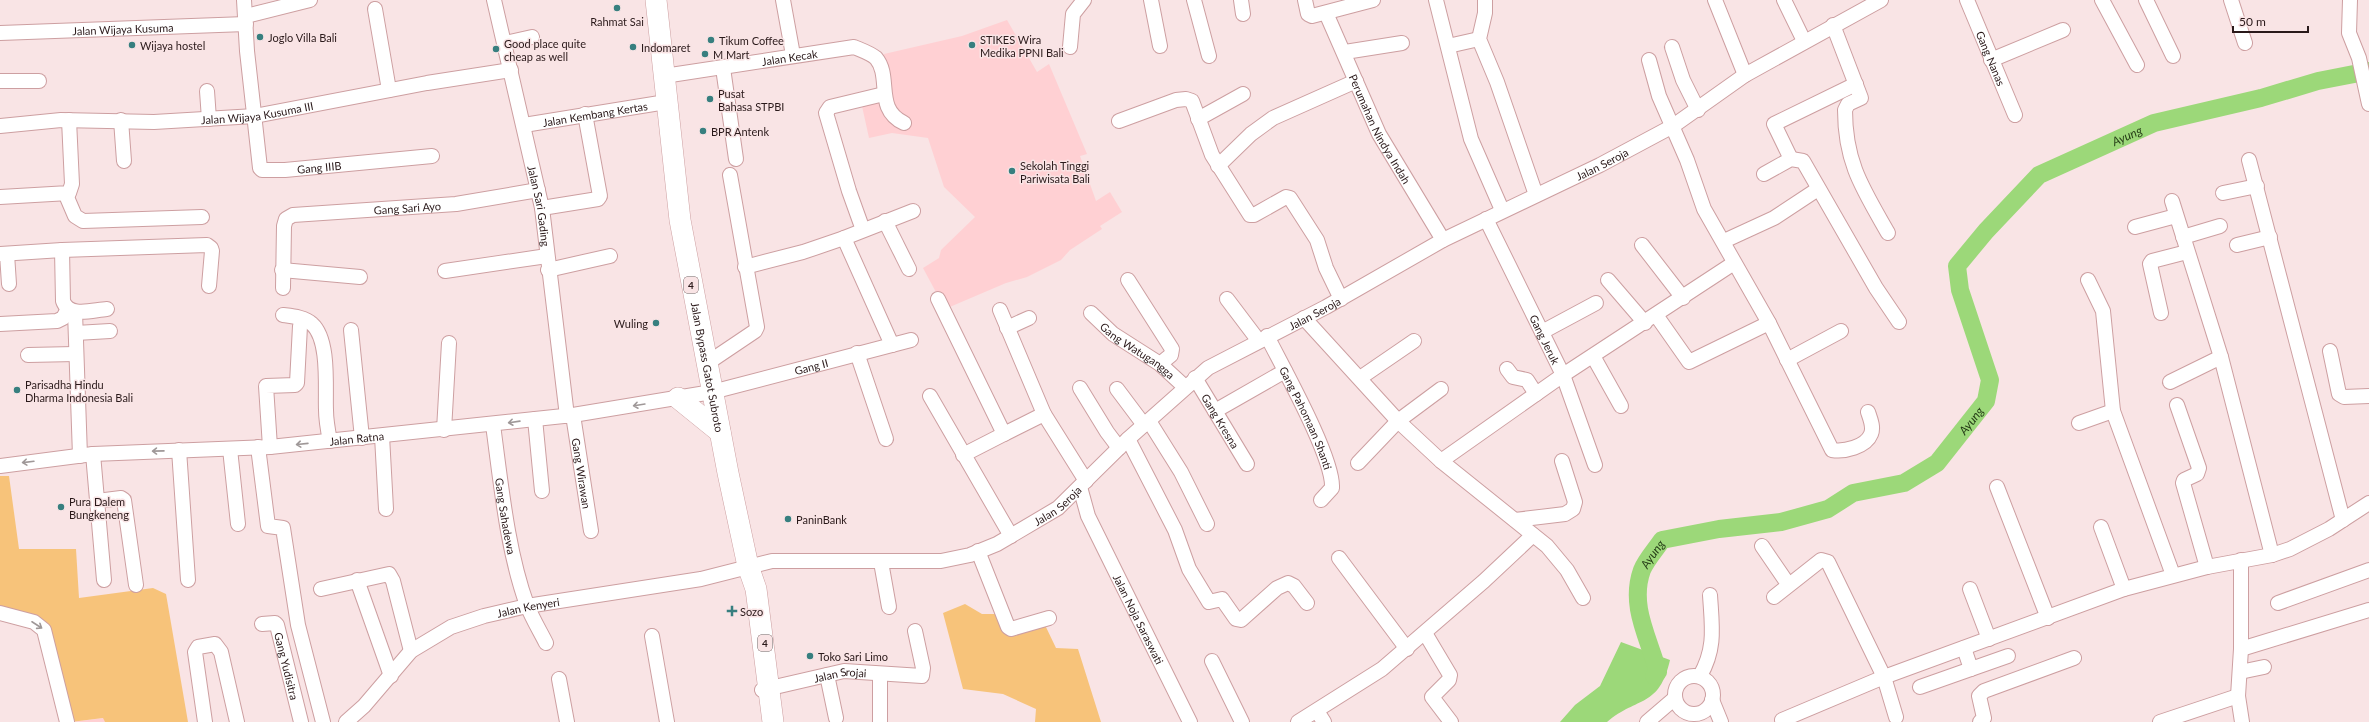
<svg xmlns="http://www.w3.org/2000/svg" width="2369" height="722" viewBox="0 0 2369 722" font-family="Lato,sans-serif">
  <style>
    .built { fill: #ffd0d3 }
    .green { fill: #f7c37a }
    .water { fill: #9cd879 }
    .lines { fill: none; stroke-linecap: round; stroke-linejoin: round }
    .river { stroke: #9cd879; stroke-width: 18 }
    .minor-casing { stroke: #cd9fa1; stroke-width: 16 }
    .highway-casing { stroke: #cd9fa1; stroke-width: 22 }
    .minor { stroke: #fff; stroke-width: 14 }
    .highway { stroke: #fff; stroke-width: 21 }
    .oneway { stroke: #9f9898 }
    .poi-dot { fill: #377f7f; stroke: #f9e4e5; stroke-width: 1.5 }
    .labels { text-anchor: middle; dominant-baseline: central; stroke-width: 3; stroke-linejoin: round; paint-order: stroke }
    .shield { fill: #f9e4e5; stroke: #685657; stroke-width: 1 }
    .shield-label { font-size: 10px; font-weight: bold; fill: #2a191a }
    .poi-label { font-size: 11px; fill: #2a191a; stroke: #f9e4e5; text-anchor: start }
    .street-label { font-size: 11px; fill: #2a191a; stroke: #f9e4e5 }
    .water-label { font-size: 12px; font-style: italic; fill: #263d17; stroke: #f9e4e5 }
  </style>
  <rect width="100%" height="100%" fill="#f9e4e5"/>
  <!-- built -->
  <g class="built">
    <path d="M1007 20 1037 72 1049 64 1087 154 1080 156 1096 201 1110 192 1122 212 1100 226 1102 229 1070 250 1061 260 1027 277 1006 283 945 309 923 268 939 258 941 250 975 217 944 187 928 138 892 133 869 138 860 97 889 90 884 54 962 36Z"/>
    <path d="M104 718 105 722H72Z"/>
  </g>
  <!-- green -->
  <g class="green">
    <path d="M0 476H9L19 549H76L79 598 153 588 166 594 188 722H105L103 718 71 722 47 624 41 618 0 607Z"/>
    <path d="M965 604 982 614H996L1008 635 1045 625 1056 648 1078 649 1101 722H1035L1036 709 1003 694 963 689 943 613Z"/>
  </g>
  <!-- water -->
  <path class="water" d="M1621 642 1670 660C1659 708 1638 696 1607 722H1560L1575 705 1600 686Z"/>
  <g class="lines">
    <!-- river -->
    <path class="river" id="s1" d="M1654 676 1658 672C1649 638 1629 606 1642 570 1646 560 1656 549 1662 540L1719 529 1781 522 1828 509 1853 493 1904 483 1937 463 1986 401 1990 380 1960 290 1957 266 1986 231 2039 175 2154 123 2261 98 2318 81 2369 71"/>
    <defs>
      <g id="minor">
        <path id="s2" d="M244 0 247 51 260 168 262 170H285L432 156"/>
        <path id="s3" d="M494 0 542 208 567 416"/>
        <path d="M783 0 793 55"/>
        <path d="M1151 0 1160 46"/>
        <path d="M1194 0 1209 56"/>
        <path d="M1241 0 1243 14"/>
        <path d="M1305 0 1308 14 1312 16 1373 0"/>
        <path d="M1436 0 1471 139 1502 210"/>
        <path d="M1485 0V13L1479 39 1497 82 1536 195"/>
        <path d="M1715 0 1745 75"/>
        <path d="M1784 0 1804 41"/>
        <path id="s4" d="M1967 0 2015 115"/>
        <path d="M2102 0 2137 65"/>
        <path d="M2146 0 2173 56"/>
        <path d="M2231 0 2245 43"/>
        <path d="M2350 0 2349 33 2359 58 2369 104"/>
        <path d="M375 9 389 90"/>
        <path id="s5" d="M1326 13 1379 134 1443 240"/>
        <path d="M246 16 310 0"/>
        <path d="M1833 25 1861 98 1848 104 1845 110C1845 163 1863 189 1888 233"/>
        <path id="s6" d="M0 33 246 24"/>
        <path d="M505 43 532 37"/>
        <path d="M1448 46 1479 39"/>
        <path d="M1070 47 1073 14 1084 0"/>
        <path d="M1672 47 1683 80 1698 110"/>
        <path d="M1345 52 1402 43"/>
        <path d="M1649 60 1659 96 1687 160 1704 209 1769 323 1832 450C1844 452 1866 447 1871 434 1874 427 1870 418 1868 412"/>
        <path d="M1991 60 2063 30"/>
        <path d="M723 68 736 159"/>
        <path id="s7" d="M664 76 854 47C861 50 870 53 876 58 892 77 874 109 904 123"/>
        <path d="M0 81H39"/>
        <path d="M207 91 209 119"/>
        <path d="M1198 119 1243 94"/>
        <path d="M121 120 124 161"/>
        <path d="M1119 121 1176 100 1186 99 1192 101 1212 155 1250 215H1254L1286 197 1290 198 1317 240 1326 268 1341 299"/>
        <path id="s8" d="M524 125 666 102"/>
        <path id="s9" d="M0 126 61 120 154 122 255 116 427 83 511 70"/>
        <path d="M1791 159 1774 124 1856 84"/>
        <path d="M2249 160 2343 520"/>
        <path d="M1218 166 1251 134 1273 118 1356 81"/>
        <path d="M1764 174 1791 159 1803 161 1876 288 1899 322"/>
        <path d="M2223 193 2257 186"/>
        <path d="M66 195 75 216 83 221 202 217"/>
        <path d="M0 197 69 193 72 184 69 120"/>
        <path d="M2172 201 2221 357 2272 555"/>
        <path d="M542 208 598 199 600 196 585 114"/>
        <path id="s10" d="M1486 219 1563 375 1595 465"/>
        <path d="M885 221 909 269"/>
        <path d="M2135 227 2176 216"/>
        <path d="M863 230 849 191 826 113 830 107 884 94"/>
        <path d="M2183 237 2220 226"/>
        <path d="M844 238 892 345"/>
        <path d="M1724 241 1774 218 1818 189"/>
        <path d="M1642 245 1683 298"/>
        <path d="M2237 245 2270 237"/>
        <path d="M62 250 63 301C69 318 92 310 107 309"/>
        <path d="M0 254 62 250 207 245 211 248 212 251 209 286"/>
        <path d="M7 254 9 284"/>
        <path d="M745 267 803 252 844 238 913 211"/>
        <path d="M282 270 360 277"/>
        <path d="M548 270 610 256"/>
        <path d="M445 271 547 256"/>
        <path d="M1128 280 1172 349 1171 355 1160 364"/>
        <path d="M1608 280 1645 323"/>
        <path d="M2088 280 2103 311 2113 411 2173 575"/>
        <path id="s11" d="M283 288 284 226 286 219 293 215 456 204 538 190"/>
        <path d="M938 299 1004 434 1044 414"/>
        <path d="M1227 299 1258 340"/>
        <path d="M1000 310 1044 414 1086 481"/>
        <path d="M75 312 80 456"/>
        <path id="s12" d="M1091 313 1113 334 1160 364 1185 387"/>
        <path d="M2161 313 2150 264 2152 261 2187 252"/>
        <path d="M283 315C291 316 305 317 312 324 330 340 325 389 326 410 326 421 328 431 330 441"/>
        <path d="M1656 315 1689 362 1769 323"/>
        <path d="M1304 318 1398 421 1441 461 1547 546 1567 570 1583 598"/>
        <path d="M0 324 57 321 63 318 68 309"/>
        <path d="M1007 328 1029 318"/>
        <path d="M351 330 362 438"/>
        <path d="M1542 332 1596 303"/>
        <path d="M76 333 110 331"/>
        <path id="s13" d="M1267 336C1282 366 1334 458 1332 488L1321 500"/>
        <path d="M2330 351 2339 394 2344 397 2369 396"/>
        <path d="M857 353 886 439"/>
        <path d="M28 355 75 354"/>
        <path d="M1593 356 1621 406"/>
        <path d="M1787 360 1841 331"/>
        <path d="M706 364 755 331 757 327 730 175"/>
        <path d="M1507 369 1513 377 1527 380 1536 394"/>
        <path id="s14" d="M1195 378 1247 464"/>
        <path d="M1360 378 1414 341"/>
        <path d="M2170 382 2221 357"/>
        <path d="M1080 388 1107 432 1119 448"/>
        <path d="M1117 389 1144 425"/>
        <path d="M930 396 1011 536"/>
        <path d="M2177 405 2199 468 2197 474 2184 480 2183 483 2207 567"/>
        <path d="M1215 411 1285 371"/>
        <path id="s15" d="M573 415 591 531"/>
        <path d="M535 419 542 491"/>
        <path d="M1149 421 1181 472 1207 524"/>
        <path d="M2079 423 2113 411"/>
        <path id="s16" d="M493 425C501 483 507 550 527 605 532 618 540 631 546 643"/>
        <path d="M444 430 449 343"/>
        <path d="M382 436 386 509"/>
        <path d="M1128 439 1175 530 1189 569 1209 602 1222 599 1236 619 1241 620 1277 588 1288 583 1294 586 1307 603"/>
        <path d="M258 447 268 526 283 528 298 625 323 722"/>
        <path d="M270 447 266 386 295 385 297 383 300 326"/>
        <path d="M230 449 238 524"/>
        <path d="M179 450 188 580"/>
        <path d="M93 454 104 580"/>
        <path d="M963 455 1004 434"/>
        <path d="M1441 461 1563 375 1734 263"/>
        <path d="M1358 463 1398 421 1441 389"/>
        <path id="s17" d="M0 466 93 454 270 447 573 415 712 392 911 340"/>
        <path id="s18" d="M1080 487 1088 516 1190 722"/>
        <path d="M1997 487 2048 618"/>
        <path d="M97 501 121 498 124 500 136 585"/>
        <path d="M1515 520 1565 514 1573 509 1575 502 1562 461"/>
        <path d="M2101 527 2124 589"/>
        <path d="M1762 546 1788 584"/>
        <path d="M978 551 1008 627 1011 629 1049 618"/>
        <path d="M1339 558 1407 649"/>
        <path d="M2241 560V649L2238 696 2242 722"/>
        <path d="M881 562 889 607"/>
        <path d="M357 580 391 676"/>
        <path d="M321 589 389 574 393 581 411 651"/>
        <path d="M1970 589 1989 639"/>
        <path d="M1774 597 1821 560 1828 562 1884 677 1896 717"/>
        <path d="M2278 603 2369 570"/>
        <path d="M0 613 34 622 44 630 67 722"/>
        <path id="s19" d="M262 624 275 623 277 625 301 722"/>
        <path d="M1425 633 1450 675 1449 680 1432 697 1451 722"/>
        <path d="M652 636 667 722"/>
        <path d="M1964 648 1971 669 2008 656"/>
        <path d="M2241 649 2369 610"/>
        <path d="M1212 661 1242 722"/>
        <path d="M2240 672 2264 667"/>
        <path d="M827 675 836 718"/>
        <circle cx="1694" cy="695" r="19"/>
        <path d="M1700 676C1716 648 1712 627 1710 595"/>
        <path d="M559 679 567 722"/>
        <path d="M1920 687 1971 669"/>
        <path id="s20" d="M762 690 844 671 922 676 923 668 915 631"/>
        <path d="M1712 700 1721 722"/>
        <path d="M1317 711 1324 722"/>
        <path d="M1782 720 1884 677 2124 589 2207 567 2272 555 2290 549 2329 529 2369 503"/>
        <path d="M205 722 195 652 198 647 215 644 221 652 237 722"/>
        <path id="s21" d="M346 722 364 706 411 651 451 627 484 616 527 606 701 579 772 561H941L970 555 997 544 1058 508 1128 439 1208 368 1326 307 1443 240 1600 165 1673 126 1745 75 1881 0"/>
        <path d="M880 722V675"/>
        <path d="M1298 722 1382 669 1484 581 1533 535"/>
        <path d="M1647 722 1675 698"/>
        <path d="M1980 722 1984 718 1979 696 1984 691 2074 658"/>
        <path d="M2160 722 2238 696"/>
      </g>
      <g id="highway">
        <path id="s22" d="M656 0 680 220 728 473 748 566 756 589 773 722"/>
        <path d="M678 398 720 432"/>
      </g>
    </defs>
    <!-- minor casing -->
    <use href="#minor" class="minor-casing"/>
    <!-- highway casing -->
    <use href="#highway" class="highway-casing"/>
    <!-- minor -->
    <use href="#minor" class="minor"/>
    <!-- highway -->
    <use href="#highway" class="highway"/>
  </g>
  <!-- one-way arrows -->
  <defs><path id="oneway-shaft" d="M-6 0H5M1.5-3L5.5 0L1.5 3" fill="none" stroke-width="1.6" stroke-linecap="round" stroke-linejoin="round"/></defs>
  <g class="oneway">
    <use href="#oneway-shaft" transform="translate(639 405) rotate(171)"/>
    <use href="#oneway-shaft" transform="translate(514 422) rotate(172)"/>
    <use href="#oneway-shaft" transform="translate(302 444) rotate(174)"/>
    <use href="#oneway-shaft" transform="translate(158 451) rotate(179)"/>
    <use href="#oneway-shaft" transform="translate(28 462) rotate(173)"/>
    <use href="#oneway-shaft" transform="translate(37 625) rotate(33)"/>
  </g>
  <!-- markers -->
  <g class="poi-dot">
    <circle cx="617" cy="8" r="4"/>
    <circle cx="260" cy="37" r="4"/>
    <circle cx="711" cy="40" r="4"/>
    <circle cx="132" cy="45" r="4"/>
    <circle cx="972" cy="45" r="4"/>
    <circle cx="633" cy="47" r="4"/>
    <circle cx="496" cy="49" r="4"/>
    <circle cx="705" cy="54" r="4"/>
    <circle cx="710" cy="99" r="4"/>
    <circle cx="703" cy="131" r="4"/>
    <circle cx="1012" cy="171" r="4"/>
    <circle cx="656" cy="323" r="4"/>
    <circle cx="17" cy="390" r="4"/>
    <circle cx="61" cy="507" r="4"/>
    <circle cx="788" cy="519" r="4"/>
    <path d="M730 605h4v4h4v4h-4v4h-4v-4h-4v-4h4z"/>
    <circle cx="810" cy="656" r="4"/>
  </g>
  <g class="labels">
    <!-- shield labels -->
    <g class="shield">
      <rect x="684" y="277" width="14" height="16" rx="3"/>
      <rect x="758" y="635" width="14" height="16" rx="3"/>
    </g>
    <g class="shield-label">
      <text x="691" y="285">4</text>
      <text x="765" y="643">4</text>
    </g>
    <!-- poi labels -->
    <g class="poi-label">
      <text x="617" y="21" text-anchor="middle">Rahmat Sai</text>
      <text x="268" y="37">Joglo Villa Bali</text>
      <text x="980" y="39">STIKES Wira<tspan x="980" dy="13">Medika PPNI Bali</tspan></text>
      <text x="719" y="40">Tikum Coffee</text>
      <text x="504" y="43">Good place quite<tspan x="504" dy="13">cheap as well</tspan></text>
      <text x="140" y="45">Wijaya hostel</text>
      <text x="641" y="47">Indomaret</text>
      <text x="713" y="54">M Mart</text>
      <text x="718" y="93">Pusat<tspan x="718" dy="13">Bahasa STPBI</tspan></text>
      <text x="711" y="131">BPR Antenk</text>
      <text x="1020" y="165">Sekolah Tinggi<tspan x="1020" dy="13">Pariwisata Bali</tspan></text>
      <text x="648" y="323" text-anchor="end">Wuling</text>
      <text x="25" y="384">Parisadha Hindu<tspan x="25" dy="13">Dharma Indonesia Bali</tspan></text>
      <text x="69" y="501">Pura Dalem<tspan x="69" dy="13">Bungkeneng</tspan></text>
      <text x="796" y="519">PaninBank</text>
      <text x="740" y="611">Sozo</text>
      <text x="818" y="656">Toko Sari Limo</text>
    </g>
    <!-- street labels -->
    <g class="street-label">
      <text stroke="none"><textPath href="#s6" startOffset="123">Jalan Wijaya Kusuma</textPath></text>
      <text stroke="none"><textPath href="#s7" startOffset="127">Jalan Kecak</textPath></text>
      <text stroke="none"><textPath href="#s4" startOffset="63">Gang Nanas</textPath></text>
      <text stroke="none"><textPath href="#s9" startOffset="258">Jalan Wijaya Kusuma III</textPath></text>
      <text stroke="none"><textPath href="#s8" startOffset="72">Jalan Kembang Kertas</textPath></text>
      <text stroke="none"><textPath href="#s5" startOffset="128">Perumahan Nindya Indah</textPath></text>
      <text stroke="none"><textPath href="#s21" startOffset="1419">Jalan Seroja</textPath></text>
      <text stroke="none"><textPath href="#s2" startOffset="229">Gang IIIB</textPath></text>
      <text stroke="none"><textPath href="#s3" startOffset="211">Jalan Sari Gading</textPath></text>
      <text stroke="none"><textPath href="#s11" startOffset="192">Gang Sari Ayo</textPath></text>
      <text stroke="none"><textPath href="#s21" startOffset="1095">Jalan Seroja</textPath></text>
      <text stroke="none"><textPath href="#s10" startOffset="134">Gang Jeruk</textPath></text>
      <text stroke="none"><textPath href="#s12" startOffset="60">Gang Watugangga</textPath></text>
      <text stroke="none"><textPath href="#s17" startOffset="819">Gang II</textPath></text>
      <text stroke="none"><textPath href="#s22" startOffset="371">Jalan Bypass Gatot Subroto</textPath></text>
      <text stroke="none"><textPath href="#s13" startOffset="91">Gang Pahomaan Shanti</textPath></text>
      <text stroke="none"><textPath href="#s14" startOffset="50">Gang Kresna</textPath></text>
      <text stroke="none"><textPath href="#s17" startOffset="358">Jalan Ratna</textPath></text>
      <text stroke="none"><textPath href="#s15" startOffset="59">Gang Wirawan</textPath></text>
      <text stroke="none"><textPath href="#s21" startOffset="771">Jalan Seroja</textPath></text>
      <text stroke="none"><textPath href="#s16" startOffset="92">Gang Sahadewa</textPath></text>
      <text stroke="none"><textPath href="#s21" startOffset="223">Jalan Kenyeri</textPath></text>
      <text stroke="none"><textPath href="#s18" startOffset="145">Jalan Noja Saraswati</textPath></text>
      <text stroke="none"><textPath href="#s19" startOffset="58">Gang Yudisitra</textPath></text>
      <text stroke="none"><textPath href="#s20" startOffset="80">Jalan Srojai</textPath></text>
    </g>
    <!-- water labels -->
    <g class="water-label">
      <text stroke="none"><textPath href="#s1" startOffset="875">Ayung</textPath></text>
      <text stroke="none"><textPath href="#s1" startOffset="491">Ayung</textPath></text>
      <text stroke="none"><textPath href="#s1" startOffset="130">Ayung</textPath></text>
    </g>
  </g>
  <!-- scale -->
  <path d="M2233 26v6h75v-6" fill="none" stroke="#2a191a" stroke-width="2"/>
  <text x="2239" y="26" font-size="12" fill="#2a191a" stroke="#f9e4e5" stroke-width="3" paint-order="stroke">50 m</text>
</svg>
